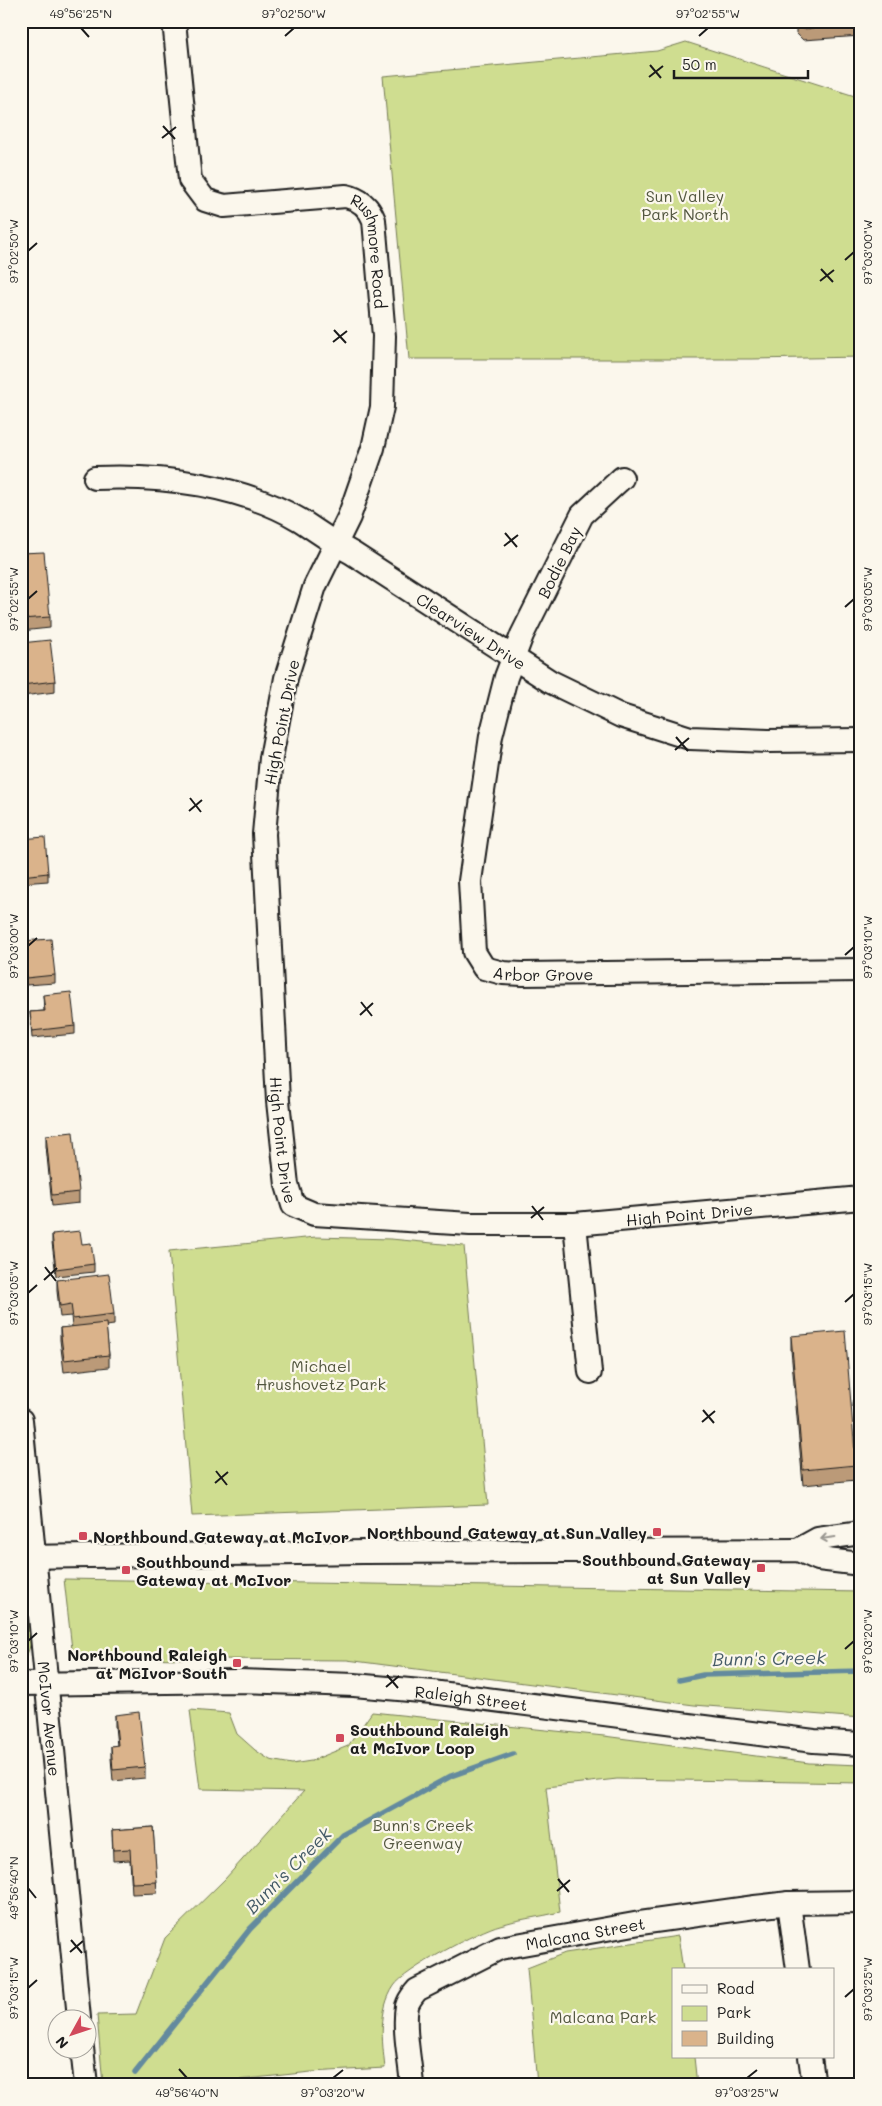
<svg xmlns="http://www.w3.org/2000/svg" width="882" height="2106" viewBox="0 0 882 2106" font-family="Mali,sans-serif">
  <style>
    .green { fill: #cfdd90; stroke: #767c56 }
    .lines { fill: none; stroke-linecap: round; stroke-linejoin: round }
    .stream { stroke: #648a9e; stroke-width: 5.5 }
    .minor-casing { stroke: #1c1c1c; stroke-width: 26 }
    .minor { stroke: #fbf7ec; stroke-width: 22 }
    .wall { fill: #bb9a78; stroke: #1c1c1c }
    .building { fill: #dab38b; stroke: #1c1c1c }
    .oneway { stroke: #97948e }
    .ticks { fill: none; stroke: #1c1c1c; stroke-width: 2 }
    .poi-dot { fill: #d1495b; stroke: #fbf7ec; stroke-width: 2 }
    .labels { text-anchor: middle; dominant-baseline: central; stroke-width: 4.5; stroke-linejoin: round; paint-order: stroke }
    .park-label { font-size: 16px; fill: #52563f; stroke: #fbf7ec }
    .street-label { font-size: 16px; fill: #1c1c1c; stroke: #fbf7ec }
    .poi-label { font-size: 16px; font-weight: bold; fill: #1c1c1c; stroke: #fbf7ec; text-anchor: end }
    .water-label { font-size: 18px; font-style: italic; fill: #465c68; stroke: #fbf7ec }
    .neatline { fill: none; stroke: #1c1c1c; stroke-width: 2 }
    .ticks-label { font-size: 12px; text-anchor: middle; fill: #1c1c1c }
  </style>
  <rect width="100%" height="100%" fill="#fbf7ec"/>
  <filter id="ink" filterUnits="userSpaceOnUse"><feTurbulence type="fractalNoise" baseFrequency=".02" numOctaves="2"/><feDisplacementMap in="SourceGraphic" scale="10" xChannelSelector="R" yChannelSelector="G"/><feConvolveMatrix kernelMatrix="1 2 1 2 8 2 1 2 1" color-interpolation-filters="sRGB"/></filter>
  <g filter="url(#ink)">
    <!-- green -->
    <g class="green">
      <path d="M686 42 861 98V357L752 359H409L383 76 657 51Z"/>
      <path d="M316 1237 391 1239 464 1246 488 1505 192 1516 169 1251Z"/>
      <path d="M64 1579 861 1592V1718L694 1705 347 1660 73 1658Z"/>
      <path d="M21 1581H26L32 1640 27 1655 21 1659Z"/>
      <path d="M190 1710 229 1713 237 1734 255 1750 270 1760 292 1764 311 1761 348 1746 372 1712 604 1736 809 1763 861 1765V1783L617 1779 546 1787 560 1912C540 1917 519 1919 500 1925 480 1930 404 1970 394 1986 378 2010 382 2041 385 2068L311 2072 191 2085H103L97 2015 136 2014 165 1938 225 1879 304 1791 200 1789Z"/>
      <path d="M678 1936 683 1970H673V2057H694L697 2085H537L527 1968 565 1953Z"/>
    </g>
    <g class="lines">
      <!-- stream -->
      <g class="stream">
        <path d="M679 1680 703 1675 861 1671"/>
        <path d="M135 2073 250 1929 343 1835 451 1776 513 1754"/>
      </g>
      <defs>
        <g id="minor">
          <path id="s1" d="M174 21 190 180 205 200 224 206 346 196C360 199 369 207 374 220L384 336 382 407 373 448 349 517 315 586 286 678 271 758 264 834 278 1101 287 1185 293 1205 314 1214 470 1224H575L861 1198"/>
          <path id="s2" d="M95 478C163 475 241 485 300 520 317 531 333 543 352 553L551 682 621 716 690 738 768 741 861 740"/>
          <path id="s3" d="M622 478 582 515 522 635 506 677 491 736 470 881 474 952 484 968 503 973 523 974 861 970"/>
          <path d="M575 1224 590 1372"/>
          <path id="s4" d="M21 1420 79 2018"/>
          <path d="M798 1550 818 1539 861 1533"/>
          <path d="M21 1557 364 1552 798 1550 818 1559 861 1564"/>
          <path id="s5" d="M21 1684 239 1681 354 1685 432 1692 814 1741 861 1744"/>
          <path d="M789 1903 798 1970"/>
          <path d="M82 2048 86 2085"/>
          <path d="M810 2057 814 2085"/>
          <path id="s6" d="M412 2085C410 2061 403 2029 407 2006 409 1999 413 1995 417 1990L500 1948 640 1923 755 1907 789 1903 861 1902"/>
        </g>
      </defs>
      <!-- minor casing -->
      <use href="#minor" class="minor-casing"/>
      <!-- minor -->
      <use href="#minor" class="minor"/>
    </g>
    <!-- wall -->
    <g class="wall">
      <path d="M796 21H861V36L803 40 796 33Z"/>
      <path d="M21 553 50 617V628L21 631Z"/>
      <path d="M21 643 55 681V692L22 696Z"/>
      <path d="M21 839 48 873V881L21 883Z"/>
      <path d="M22 941 55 975V983L26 985Z"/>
      <path d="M43 995 75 1026V1034L32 1038 30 1012 44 1011Z"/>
      <path d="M46 1135 79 1192V1203L52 1206 46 1146Z"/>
      <path d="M52 1234 82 1244 94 1264V1272L56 1276 52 1242Z"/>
      <path d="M57 1280 114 1314V1325L106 1326 109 1355V1367L64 1372 60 1340V1328L72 1327 71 1316 60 1317 57 1291Z"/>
      <path d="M791 1336 856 1465V1480L803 1485 791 1350Z"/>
      <path d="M115 1715 145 1767V1778L113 1781 111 1758V1746H117L115 1726Z"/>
      <path d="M153 1827 157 1893 132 1894 130 1860 113 1861 112 1830Z"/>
    </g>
    <!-- building -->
    <g class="building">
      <path d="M861 21V25L803 29 796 21Z"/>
      <path d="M44 552 50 617 21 619V553Z"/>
      <path d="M50 640 55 681 22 685 21 643Z"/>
      <path d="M45 837 48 873 21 876V839Z"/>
      <path d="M51 939 55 975 26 978 22 941Z"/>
      <path d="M71 992 75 1026 32 1031 30 1012 45 1011 43 995Z"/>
      <path d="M73 1132 79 1192 52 1195 46 1135Z"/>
      <path d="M80 1231 82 1244 91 1243 94 1264 56 1269 52 1234Z"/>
      <path d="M109 1274 114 1314 73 1319 71 1304 60 1306 57 1280Z"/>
      <path d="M106 1323 109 1355 64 1360 60 1328Z"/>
      <path d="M845 1331 856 1465 803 1470 791 1336Z"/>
      <path d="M139 1712 145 1767 113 1770 111 1746 118 1745 115 1715Z"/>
      <path d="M153 1827 157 1882 132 1883 130 1849 113 1850 112 1830Z"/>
    </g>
    <!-- one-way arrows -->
    <defs><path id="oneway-shaft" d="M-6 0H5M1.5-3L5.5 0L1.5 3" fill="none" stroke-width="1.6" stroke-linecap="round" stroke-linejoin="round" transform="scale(1.25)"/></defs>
    <use class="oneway" href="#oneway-shaft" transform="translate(828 1538) rotate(172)"/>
  </g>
  <!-- ticks -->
  <path class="ticks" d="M81 28 89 37M285 36 294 28M699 36 708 28M650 65 661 78M649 77 663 66M163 126 175 139M162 138 176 127M28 251 37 243M845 260 854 252M821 269 833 282M820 281 834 270M334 330 346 343M333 342 347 331M505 533 517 547M504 546 518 535M28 599 37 591M845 607 854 599M676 737 688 751M675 750 689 738M190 798 201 812M189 811 202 800M28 946 37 938M845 955 854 947M361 1002 372 1016M360 1015 373 1003M532 1206 543 1220M531 1218 544 1207M45 1267 56 1281M44 1280 57 1268M28 1293 37 1285M845 1302 854 1294M703 1410 714 1423M702 1422 715 1411M216 1471 227 1485M215 1483 228 1472M28 1641 37 1633M845 1649 854 1641M387 1675 398 1688M386 1687 399 1676M558 1879 569 1892M28 1888 36 1898M557 1891 570 1880M71 1940 82 1953M70 1952 83 1941M28 1988 37 1980M845 1997 854 1989M179 2069 187 2078M333 2078 343 2070M747 2078 757 2070"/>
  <!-- markers -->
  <g class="poi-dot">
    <rect x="652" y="1527" width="10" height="10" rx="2.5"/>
    <rect x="78" y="1531" width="10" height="10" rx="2.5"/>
    <rect x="756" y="1563" width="10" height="10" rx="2.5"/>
    <rect x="121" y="1565" width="10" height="10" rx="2.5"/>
    <rect x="232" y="1658" width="10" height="10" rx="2.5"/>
    <rect x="335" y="1733" width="10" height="10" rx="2.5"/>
  </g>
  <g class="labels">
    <!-- park labels -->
    <g class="park-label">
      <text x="685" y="195">Sun Valley<tspan x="685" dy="18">Park North</tspan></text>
      <text x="321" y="1365">Michael<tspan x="321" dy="18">Hrushovetz Park</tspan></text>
      <text x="423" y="1824">Bunn's Creek<tspan x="423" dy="18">Greenway</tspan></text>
      <text x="603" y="2016">Malcana Park</text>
    </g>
    <!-- street labels -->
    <g class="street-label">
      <text stroke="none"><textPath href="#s1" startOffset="394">Rushmore Road</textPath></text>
      <text transform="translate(559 562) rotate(-64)">Bodie Bay</text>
      <text stroke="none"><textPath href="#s2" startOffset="416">Clearview Drive</textPath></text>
      <text transform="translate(281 722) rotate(-79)">High Point Drive</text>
      <text stroke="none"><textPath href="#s3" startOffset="591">Arbor Grove</textPath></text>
      <text stroke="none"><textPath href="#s1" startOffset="1306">High Point Drive</textPath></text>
      <text stroke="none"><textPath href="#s1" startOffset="1771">High Point Drive</textPath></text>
      <text stroke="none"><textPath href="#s5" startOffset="451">Raleigh Street</textPath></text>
      <text stroke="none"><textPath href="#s4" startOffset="300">McIvor Avenue</textPath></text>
      <text stroke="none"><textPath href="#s6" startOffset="278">Malcana Street</textPath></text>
    </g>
    <!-- poi labels -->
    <g class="poi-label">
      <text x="647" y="1532">Northbound Gateway at Sun Valley</text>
      <text x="93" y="1536" text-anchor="start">Northbound Gateway at McIvor</text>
      <text x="751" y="1559">Southbound Gateway<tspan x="751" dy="18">at Sun Valley</tspan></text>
      <text x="136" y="1561" text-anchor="start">Southbound<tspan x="136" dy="18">Gateway at McIvor</tspan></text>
      <text x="227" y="1654">Northbound Raleigh<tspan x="227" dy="18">at McIvor South</tspan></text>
      <text x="350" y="1729" text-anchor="start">Southbound Raleigh<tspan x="350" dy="18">at McIvor Loop</tspan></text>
    </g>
    <!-- water labels -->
    <g class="water-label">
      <text transform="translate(769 1658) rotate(-1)">Bunn's Creek</text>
      <text transform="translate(288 1870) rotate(-45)">Bunn's Creek</text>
    </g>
  </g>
  <!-- margin -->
  <rect width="882" height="2106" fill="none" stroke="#fbf7ec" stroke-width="55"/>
  <!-- legend -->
  <rect x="672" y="1968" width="162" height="90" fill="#fbf7ec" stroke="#a29f99"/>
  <rect x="682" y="1985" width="25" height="8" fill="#fbf7ec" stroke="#a29f99"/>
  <text x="717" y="1994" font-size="15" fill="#1c1c1c">Road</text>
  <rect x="682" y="2006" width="25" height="15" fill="#cfdd90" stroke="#a29f99"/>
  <text x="717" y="2018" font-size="15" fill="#1c1c1c">Park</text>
  <rect x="682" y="2031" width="25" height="15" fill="#dab38b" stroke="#a29f99"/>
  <text x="717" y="2044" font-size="15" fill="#1c1c1c">Building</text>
  <!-- north arrow -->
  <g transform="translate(72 2034) rotate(230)"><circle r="24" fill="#fbf7ec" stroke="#a29f99"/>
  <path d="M0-4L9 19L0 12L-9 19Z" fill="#d1495b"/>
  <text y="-8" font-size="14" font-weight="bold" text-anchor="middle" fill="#1c1c1c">N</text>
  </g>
  <!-- scale -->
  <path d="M674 70v8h134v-8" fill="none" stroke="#1c1c1c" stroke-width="2.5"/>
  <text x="682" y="70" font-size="15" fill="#1c1c1c" stroke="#fbf7ec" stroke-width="4" paint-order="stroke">50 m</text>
  <rect x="28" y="28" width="826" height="2050" class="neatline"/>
  <g class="ticks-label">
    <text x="81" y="18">49°56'25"N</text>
    <text x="294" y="18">97°02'50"W</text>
    <text x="708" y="18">97°02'55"W</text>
    <text transform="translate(14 251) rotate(-90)" y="4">97°02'50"W</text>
    <text transform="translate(868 252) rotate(-90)" y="4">97°03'00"W</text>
    <text transform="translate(14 599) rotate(-90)" y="4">97°02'55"W</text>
    <text transform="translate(868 599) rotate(-90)" y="4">97°03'05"W</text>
    <text transform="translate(14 946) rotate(-90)" y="4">97°03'00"W</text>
    <text transform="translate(868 947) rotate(-90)" y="4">97°03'10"W</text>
    <text transform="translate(14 1293) rotate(-90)" y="4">97°03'05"W</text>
    <text transform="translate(868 1294) rotate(-90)" y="4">97°03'15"W</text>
    <text transform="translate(14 1641) rotate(-90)" y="4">97°03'10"W</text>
    <text transform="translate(868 1641) rotate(-90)" y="4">97°03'20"W</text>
    <text transform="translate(14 1888) rotate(-90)" y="4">49°56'40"N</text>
    <text transform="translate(14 1988) rotate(-90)" y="4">97°03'15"W</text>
    <text transform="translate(868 1989) rotate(-90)" y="4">97°03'25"W</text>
    <text x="187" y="2097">49°56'40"N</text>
    <text x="333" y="2097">97°03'20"W</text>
    <text x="747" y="2097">97°03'25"W</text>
  </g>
</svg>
